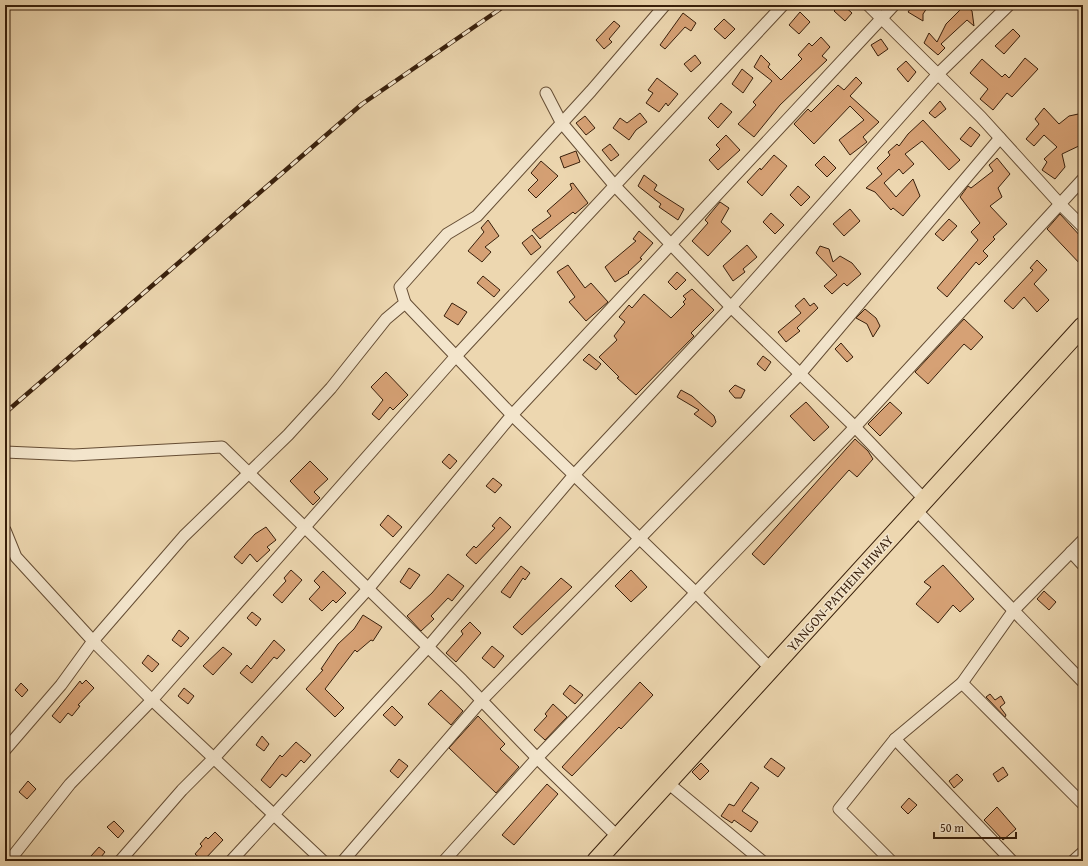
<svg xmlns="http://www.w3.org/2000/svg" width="1088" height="866" viewBox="0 0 1088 866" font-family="'Gentium Book Plus',serif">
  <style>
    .building { fill: #d6a175; stroke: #381f0b }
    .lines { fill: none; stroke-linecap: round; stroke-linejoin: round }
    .minor-casing { stroke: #654d34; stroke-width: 13 }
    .trunk-casing { stroke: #381f0b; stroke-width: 20 }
    .minor { stroke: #f3e5cc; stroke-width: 11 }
    .trunk { stroke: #edd7b0; stroke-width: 18 }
    .rail-casing { stroke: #381f0b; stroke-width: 4.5 }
    .rail { stroke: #f3e5cc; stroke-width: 3; stroke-dasharray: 9; stroke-linecap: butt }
    .labels { text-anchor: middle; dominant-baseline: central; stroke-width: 3; stroke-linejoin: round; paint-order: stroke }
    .street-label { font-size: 14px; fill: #381f0b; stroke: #f3e5cc }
  </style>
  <rect width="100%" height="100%" fill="#edd7b0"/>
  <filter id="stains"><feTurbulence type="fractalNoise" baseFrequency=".005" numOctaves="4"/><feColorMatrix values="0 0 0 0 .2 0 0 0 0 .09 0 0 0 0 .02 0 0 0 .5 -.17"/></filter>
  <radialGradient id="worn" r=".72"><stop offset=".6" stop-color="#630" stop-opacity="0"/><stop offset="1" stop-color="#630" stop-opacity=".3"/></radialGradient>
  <!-- building -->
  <g class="building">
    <path d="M840 5H843L852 13 845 21 834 11Z"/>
    <path d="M913 5H929L923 14V21L908 12Z"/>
    <path d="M965 5 972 11 974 26 967 20 941 44 945 48 938 55 924 43 929 33 937 42 946 24Z"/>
    <path d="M800 12 810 22 799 34 789 25Z"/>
    <path d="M683 13 696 23 691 31 685 27 665 49 660 45Z"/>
    <path d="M724 19 735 29 725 39 714 29Z"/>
    <path d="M614 21 620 26 609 39 612 42 604 49 596 40Z"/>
    <path d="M1013 29 1020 36 1004 54 995 46Z"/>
    <path d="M821 37 830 47 822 56 827 60 780 105 754 137 738 124 756 105 753 102 772 81 754 67 761 55 770 64 768 67 781 80 802 59 798 55 809 43 812 46Z"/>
    <path d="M881 39 888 49 878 56 871 45Z"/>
    <path d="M695 55 701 63 691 72 684 64Z"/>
    <path d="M1025 58 1038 69 1012 97 1007 93 993 110 980 99 988 89 970 73 982 59 1002 77 1005 74 1009 78Z"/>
    <path d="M906 61 916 72 908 82 897 69Z"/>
    <path d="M742 69 753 78 743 93 732 84Z"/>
    <path d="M856 77 862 83 850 96 879 122 863 137 867 142 850 155 839 140 864 120 850 106 814 144 794 124 808 109 811 112 838 85 844 90Z"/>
    <path d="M657 78 678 94 668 106 666 103 659 112 646 103 653 93 648 90Z"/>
    <path d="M940 101 946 109 935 118 929 113Z"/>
    <path d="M721 103 732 112 718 128 708 118Z"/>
    <path d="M1044 108 1059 124 1069 116 1083 113V144L1062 154 1065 167 1055 179 1042 170 1047 162 1044 159 1057 147 1044 135 1034 146 1026 139 1039 124 1035 119Z"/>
    <path d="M640 113 647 122 636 130 629 140 613 128 620 118 627 123Z"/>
    <path d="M585 116 595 128 586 135 576 123Z"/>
    <path d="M923 120 960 160 949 170 922 141 905 154 914 164 903 174 899 169 884 183 896 197 913 179 920 196 903 216 893 208 891 210 875 192 866 188 882 174 877 168 890 155 888 152 897 144 899 146 908 134Z"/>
    <path d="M970 127 980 135 971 147 960 139Z"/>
    <path d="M726 135 740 150 718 170 709 160 720 149 716 145Z"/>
    <path d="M610 144 619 155 611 161 602 150Z"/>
    <path d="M576 151 580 162 564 168 560 157Z"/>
    <path d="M774 155 787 166 762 196 747 182 760 168 761 170Z"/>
    <path d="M824 156 836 168 827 177 815 165Z"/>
    <path d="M997 158 1010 174 998 188 1002 197 990 206 1007 224 993 237 995 239 983 251 988 256 979 265 976 262 947 297 937 288 978 240 971 232 980 223 960 197 968 186 971 188 993 171 989 165Z"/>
    <path d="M541 161 558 176 536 198 528 190 538 180 531 173Z"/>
    <path d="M644 175 657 185 654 190 684 209 678 220 659 207 661 204 638 186Z"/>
    <path d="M573 183 588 203 575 214 573 212 540 239 532 230 551 216 547 211 572 189 570 184Z"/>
    <path d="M798 186 810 197 801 206 790 195Z"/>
    <path d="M720 202 729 208 721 222 731 231 708 256 692 241 708 223 705 220Z"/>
    <path d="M850 209 860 221 844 236 833 224Z"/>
    <path d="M771 213 784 225 775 234 763 222Z"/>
    <path d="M1060 214 1083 239V267L1047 229Z"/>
    <path d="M949 219 957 226 943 241 935 234Z"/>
    <path d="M488 220 499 236 485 247 491 252 482 262 468 251 484 232 481 228Z"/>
    <path d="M639 231 653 243 640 258 642 259 628 272 629 273 615 282 605 267 636 241 633 239Z"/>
    <path d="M532 235 541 247 531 255 522 243Z"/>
    <path d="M747 245 757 257 743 269 745 272 733 281 723 266Z"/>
    <path d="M820 246 829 249 833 262 840 256 852 263 861 274 847 286 844 283 832 294 824 286 837 275 816 253Z"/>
    <path d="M1037 260 1047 270 1034 284 1049 300 1037 312 1024 297 1013 309 1004 301 1033 270 1030 268Z"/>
    <path d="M568 265 585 288 591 283 608 302 586 321 569 302 575 297 557 272Z"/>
    <path d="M677 272 686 280 676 290 668 282Z"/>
    <path d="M483 276 500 290 494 297 477 283Z"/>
    <path d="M692 289 714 310 691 333 694 336 636 395 617 378 619 377 599 357 617 340 614 336 625 322 619 317 629 305 632 308 644 294 671 318 685 304 683 302 686 299 683 296Z"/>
    <path d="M804 298 810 306 814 303 818 308 797 328 800 331 786 342 778 332 801 313 795 306Z"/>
    <path d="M452 303 467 312 458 325 444 316Z"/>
    <path d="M865 309 876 318 880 326 873 337 867 324 856 318Z"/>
    <path d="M964 319 983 337 971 350 964 344 928 384 915 372Z"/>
    <path d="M841 343 853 357 847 362 835 349Z"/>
    <path d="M589 354 601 364 596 370 583 360Z"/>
    <path d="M763 356 771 362 765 371 757 364Z"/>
    <path d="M386 372 408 395 393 410 390 407 379 420 372 414 383 400 371 387Z"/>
    <path d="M735 385 745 390 741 398H735L729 391Z"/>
    <path d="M681 390 692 396 714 416 716 422 712 427 694 414 699 410 677 397Z"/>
    <path d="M806 402 829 427 814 441 790 416Z"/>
    <path d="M890 402 902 413 880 436 868 424Z"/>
    <path d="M855 439 868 451 873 459 857 477 849 470 764 565 752 554Z"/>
    <path d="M449 454 457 461 450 469 442 462Z"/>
    <path d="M310 461 328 479 314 492 320 498 313 505 290 481Z"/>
    <path d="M493 478 502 485 495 493 486 486Z"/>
    <path d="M388 515 402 527 393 537 380 525Z"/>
    <path d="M500 517 511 527 476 564 466 555 474 546 476 548 495 528 492 526Z"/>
    <path d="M266 527 276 540 267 547 270 550 257 562 250 554 242 564 234 557 255 534Z"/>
    <path d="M943 565 974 599 960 612 953 605 938 623 916 604 931 587 924 582Z"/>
    <path d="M521 566 530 573 525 580 523 578 510 598 501 592Z"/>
    <path d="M409 568 420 575 410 589 400 582Z"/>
    <path d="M291 570 302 580 282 603 273 595 286 581 284 578Z"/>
    <path d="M631 570 647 587 631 602 615 586Z"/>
    <path d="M323 571 346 593 336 603 333 600 322 611 309 599 320 587 314 581Z"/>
    <path d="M448 574 464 586 452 601 448 598 431 616 434 619 421 631 407 616 432 593Z"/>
    <path d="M561 578 572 587 522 635 513 627Z"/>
    <path d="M1044 591 1056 602 1049 610 1037 599Z"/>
    <path d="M252 612 261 619 256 626 247 618Z"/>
    <path d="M363 615 382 627 373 641 371 640 357 652 355 650 325 689 344 708 335 717 306 689 323 670 321 669 338 644 354 629Z"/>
    <path d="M470 622 481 633 456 662 446 653 463 634 461 631Z"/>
    <path d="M179 630 189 638 181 647 172 640Z"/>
    <path d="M274 640 285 650 277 659 274 657 252 683 240 673 247 665 251 669Z"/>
    <path d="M492 646 504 656 494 668 482 658Z"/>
    <path d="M223 647 232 654 213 675 203 666Z"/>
    <path d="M148 655 159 664 152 672 142 663Z"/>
    <path d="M86 680 94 688 78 705 80 706 72 716 68 713 60 723 52 716 80 681 82 684Z"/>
    <path d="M640 682 653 695 621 729 619 727 572 776 562 767Z"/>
    <path d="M21 683 28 690 22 697 15 690Z"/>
    <path d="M570 685 583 695 575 704 563 694Z"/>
    <path d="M184 688 194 696 188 704 178 696Z"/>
    <path d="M441 690 463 711 451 725 428 704Z"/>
    <path d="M990 694 995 700 1001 696 1005 703 1000 707 1006 715 1005 717 986 697Z"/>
    <path d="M553 704 567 717 545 740 534 730 547 716 545 714Z"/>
    <path d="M392 706 403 717 395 726 383 715Z"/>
    <path d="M478 716 505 744 500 749 519 767 496 793 449 748Z"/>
    <path d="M262 736 269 744 264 751 256 745Z"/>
    <path d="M296 742 311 755 304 763 301 760 286 777 282 774 270 788 261 780 280 755 282 757Z"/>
    <path d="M771 758 785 768 778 777 764 767Z"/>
    <path d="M399 759 408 766 398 778 390 771Z"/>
    <path d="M701 763 709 771 700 780 692 772Z"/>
    <path d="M1003 767 1008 775 998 782 993 774Z"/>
    <path d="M957 774 963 780 954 788 949 781Z"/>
    <path d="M28 781 36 789 27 799 19 792Z"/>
    <path d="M751 782 759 788 742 811 758 822 751 832 734 820 732 823 721 816 729 804 734 806Z"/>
    <path d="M547 784 558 794 514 845 502 835Z"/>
    <path d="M909 798 917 805 908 814 901 807Z"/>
    <path d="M997 807 1016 829 1003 840 984 820Z"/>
    <path d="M114 821 124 831 118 838 107 827Z"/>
    <path d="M215 832 223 840 203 861 195 854 202 846 200 844 206 837 208 839Z"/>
    <path d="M99 847 105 852 98 861 91 856Z"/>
  </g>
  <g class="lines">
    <defs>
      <g id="minor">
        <path d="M868 5 981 117 1060 204 1083 227"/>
        <path d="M546 93 561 122 615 186 731 307 855 427 925 500"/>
        <path d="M405 303 512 415 696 593 771 669"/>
        <path d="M5 452 74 455 222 447 462 680 537 758 618 837"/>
        <path d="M916 510 1083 682"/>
        <path d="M5 530 16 557 93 641 152 700 323 861"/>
        <path d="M1071 552 1083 565"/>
        <path d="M962 683 1083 804"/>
        <path d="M895 739 1012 861"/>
        <path d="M5 750 61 685 93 641 184 536 288 435 331 388 386 319 405 303 400 287 447 234 477 216 591 91 665 5"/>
        <path d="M668 783 762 861"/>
        <path d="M9 861 70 784 152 700 456 356 783 5"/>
        <path d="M120 861 182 790 214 758 368 589 512 415 894 5"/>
        <path d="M231 861 428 647 574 475 731 307 938 74 1009 5"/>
        <path d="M343 861 482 700 800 374 1000 138"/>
        <path d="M444 861 537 758 855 427 1083 179"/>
        <path d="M891 861 839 809 895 739 962 683 1014 610 1083 540"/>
        <path d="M1073 861 1083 852"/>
      </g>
      <path id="trunk" d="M596 861 1083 326"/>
    </defs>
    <!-- minor casing -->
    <use href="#minor" class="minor-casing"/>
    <!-- trunk casing -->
    <use href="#trunk" class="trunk-casing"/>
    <!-- minor -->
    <use href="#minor" class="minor"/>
    <!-- trunk -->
    <use href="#trunk" class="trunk"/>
    <defs>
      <path id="rail" d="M5 413 362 104 506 5"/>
    </defs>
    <!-- rail casing -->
    <use href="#rail" class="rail-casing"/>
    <!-- rail -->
    <use href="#rail" class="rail"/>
  </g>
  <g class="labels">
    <!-- street labels -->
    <g class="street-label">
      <text transform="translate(840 593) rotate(-48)">YANGON-PATHEIN HIWAY</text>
    </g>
  </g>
  <!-- margin -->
  <rect width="1088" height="866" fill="none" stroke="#edd7b0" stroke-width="20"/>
  <rect x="6" y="6" width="1076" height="854" fill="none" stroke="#381f0b" stroke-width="2"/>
  <rect x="10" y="10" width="1068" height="846" fill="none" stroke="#381f0b"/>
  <!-- scale -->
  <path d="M934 832v6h82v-6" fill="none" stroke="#381f0b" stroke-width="2"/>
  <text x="940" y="832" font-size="12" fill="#381f0b" stroke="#f3e5cc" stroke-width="3" paint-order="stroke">50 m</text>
  <rect width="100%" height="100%" filter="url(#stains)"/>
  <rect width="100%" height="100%" fill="url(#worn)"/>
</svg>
